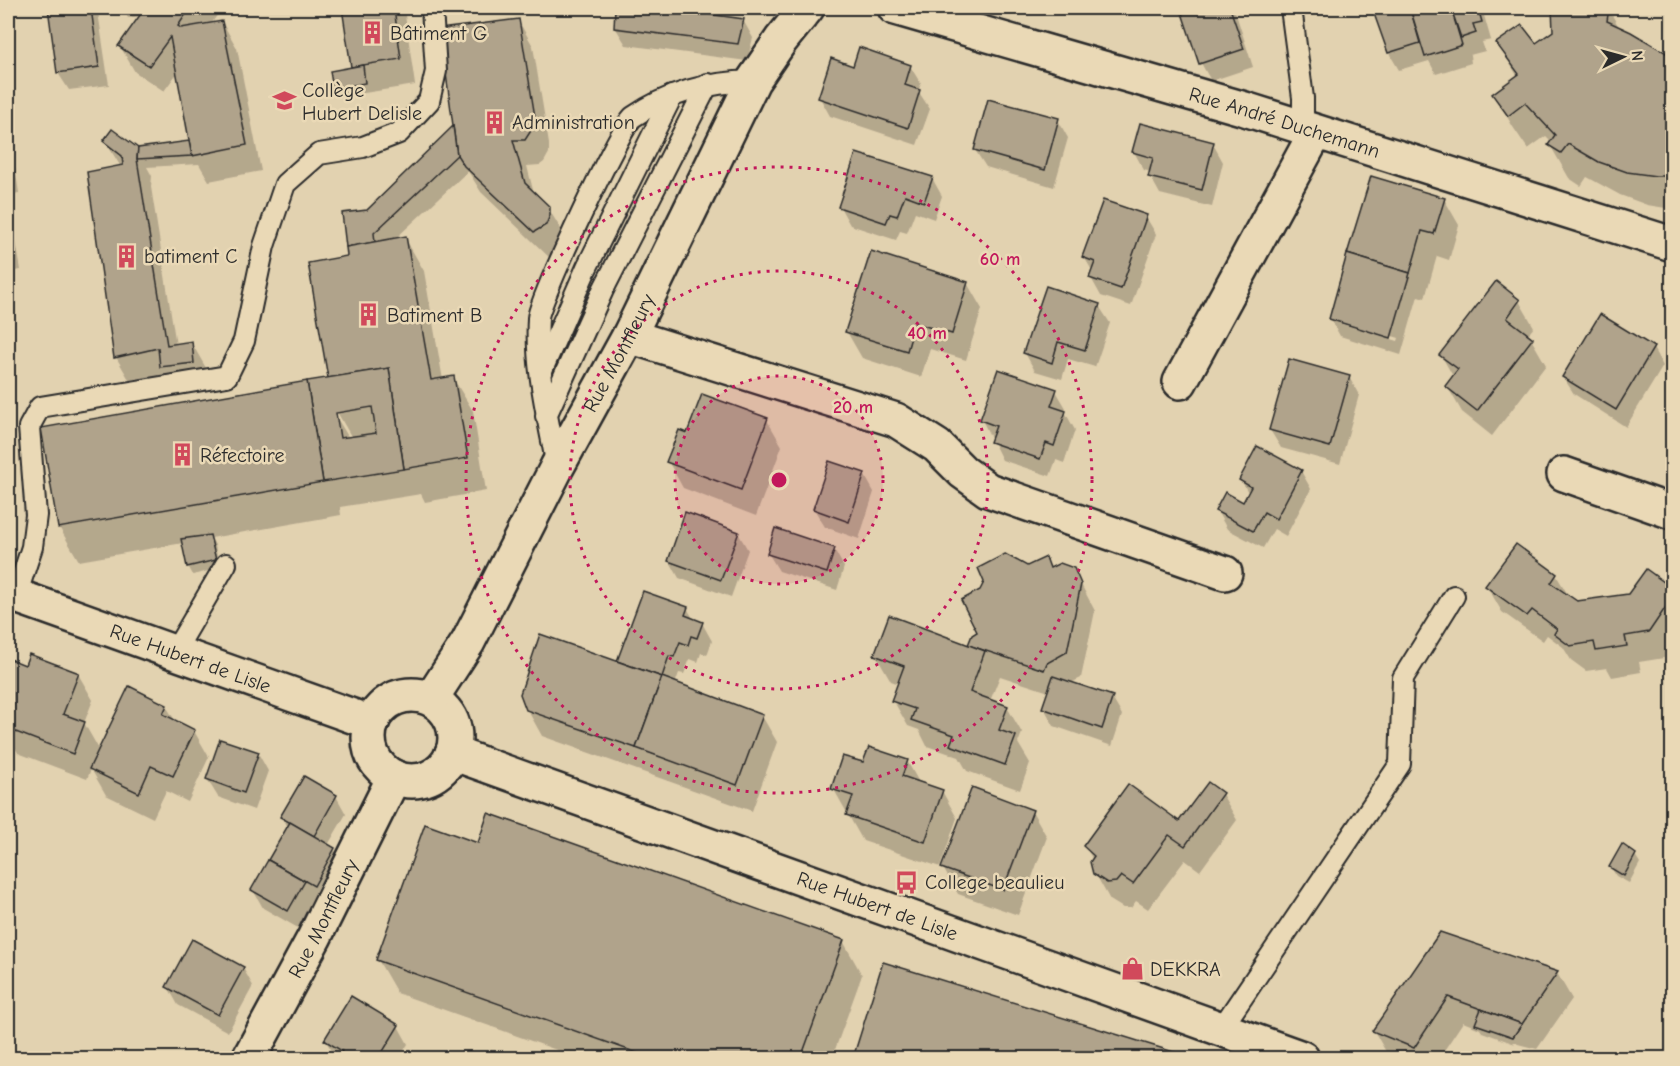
<svg xmlns="http://www.w3.org/2000/svg" width="1680" height="1066" viewBox="0 0 1680 1066" font-family="'Comic Neue',sans-serif">
  <style>
    .shadow { fill: #0003; fill-rule: evenodd }
    .building { fill: #b0a38b; stroke: #2b2b2b; stroke-width: 1.5; fill-rule: evenodd }
    .lines { fill: none; stroke-linecap: round; stroke-linejoin: round }
    .lane-casing { stroke: #2b2b2b; stroke-width: 24 }
    .street-casing { stroke: #2b2b2b; stroke-width: 38 }
    .lane { stroke: #ead9b6; stroke-width: 20 }
    .street { stroke: #ead9b6; stroke-width: 33 }
    .ring { fill: none; stroke: #c2185b; stroke-width: 3; stroke-dasharray: 3 6 }
    .labels { text-anchor: middle; dominant-baseline: central; stroke-width: 5; stroke-linejoin: round; paint-order: stroke }
    .poi-label { font-size: 20px; fill: #2b2b2b; stroke: #ead9b6; text-anchor: start }
    .street-label { font-size: 20px; fill: #2b2b2b; stroke: #ead9b6 }
    .centre { fill: #c2185b; stroke: #ead9b6; stroke-width: 3 }
    .ring-label { font-size: 18px; text-anchor: middle; font-weight: bold; fill: #c2185b; stroke: #ead9b6; stroke-width: 5; stroke-linejoin: round; paint-order: stroke }
  </style>
  <rect width="100%" height="100%" fill="#e2d2b0"/>
  <filter id="ink" filterUnits="userSpaceOnUse"><feTurbulence type="fractalNoise" baseFrequency=".0167" numOctaves="2"/><feDisplacementMap in="SourceGraphic" scale="12" xChannelSelector="R" yChannelSelector="G"/><feConvolveMatrix kernelMatrix="1 2 1 2 8 2 1 2 1" color-interpolation-filters="sRGB"/></filter>
  <g filter="url(#ink)">
    <!-- shadow -->
    <g class="shadow">
      <path d="M49 8H95L98 12 109 85 69 90 58 73Z"/>
      <path d="M123 8H222L211 24 222 22 237 48 261 171 209 181 199 164 147 167 152 176 151 187 176 345 191 342 206 368 208 389 177 393 167 375 131 383 116 357 121 167 105 141 137 150 188 143 192 150 178 72 164 91 135 72 120 46 141 16 128 18Z"/>
      <path d="M343 8H404L415 85 339 97 334 88 353 68Z"/>
      <path d="M617 8H652L743 20 753 38 747 61 626 45 615 27Z"/>
      <path d="M1204 8H1234L1253 67 1211 81 1201 63 1184 14Z"/>
      <path d="M1374 8H1497L1483 12 1491 40 1482 42 1485 51 1470 55 1471 63 1436 74 1429 61 1399 70 1389 53Z"/>
      <path d="M1553 8H1608L1620 29 1664 53 1672 61V209L1647 205 1620 195 1587 177 1581 186 1569 178 1550 145 1552 142 1546 136 1528 149 1513 127 1494 94 1518 77 1498 44 1536 45 1555 32Z"/>
      <path d="M518 20 533 46 549 144V153L544 162 540 165 527 166 534 194 548 208 564 234 560 251 550 258 481 192 468 171 395 239 405 238 424 271 443 380 453 378 473 411 486 491 425 502 421 494 340 507 341 515 211 538 215 545 219 568 193 575 188 566 183 543 79 561 59 527 330 379 349 257 367 212 455 127ZM333 405 352 438H349L330 407Z"/>
      <path d="M910 66 921 84 918 91 930 109 917 145 830 116 820 98 854 68Z"/>
      <path d="M1058 120 1068 138 1054 187 986 167 975 150Z"/>
      <path d="M8 121 19 193 8 195 21 270 8 272Z"/>
      <path d="M1213 144 1223 162 1212 207 1160 194 1150 176 1151 172 1144 170 1134 152Z"/>
      <path d="M932 178 942 196 934 219 915 212 907 233 900 231 896 240 850 225 840 207Z"/>
      <path d="M1444 199 1459 225 1449 260 1437 256 1425 298 1418 296 1401 355 1340 336 1330 318ZM1342 321 1399 338 1398 341 1342 324Z"/>
      <path d="M1146 217 1156 234 1131 306 1101 296 1091 278 1093 272 1084 257Z"/>
      <path d="M967 283 982 309 966 360 930 349 921 377 862 358 847 332Z"/>
      <path d="M1519 301 1534 327 1527 336 1531 339 1546 365 1492 436 1462 412 1447 386 1454 378 1441 355Z"/>
      <path d="M1099 306 1110 323 1095 367 1068 359 1062 379 1035 371 1025 353Z"/>
      <path d="M1653 348 1663 366 1626 427 1574 394 1563 377Z"/>
      <path d="M1349 377 1359 395 1340 464 1281 448 1270 430Z"/>
      <path d="M1056 391 1066 408 1065 412 1075 430 1064 463 1056 460 1050 476 1002 460 982 420Z"/>
      <path d="M767 420 782 446 756 516 683 488 668 461Z"/>
      <path d="M1301 471 1311 489 1286 536 1274 529 1263 548 1227 529 1217 511 1244 504 1249 494 1241 480Z"/>
      <path d="M864 474 874 492 859 539 825 527 814 509Z"/>
      <path d="M738 533 748 550 731 597 679 578 669 560Z"/>
      <path d="M834 549 844 567 837 590 779 571 768 553Z"/>
      <path d="M1045 559 1051 569H1073L1095 611 1081 678 1071 683 1112 698 1122 715 1112 746 1054 726 1044 708 1049 692 1000 676 990 701 1007 707 1022 733 1018 743 1030 763 1020 790 967 771 959 757 927 746 919 730 908 726 893 700 899 684 891 681 876 655 969 647 1027 567Z"/>
      <path d="M1646 571 1672 590V645L1664 658 1639 662 1641 672 1612 677 1607 668 1586 671 1571 660 1563 647 1547 635 1543 641 1502 612 1487 586 1556 575 1570 598 1577 603 1629 595Z"/>
      <path d="M687 608 694 620 702 623 712 641 707 655 701 653 698 662 690 659 684 674 679 673 675 684 762 716 777 742 752 811 542 736 527 709 621 665 619 661Z"/>
      <path d="M8 660 25 667 78 674 93 700 84 723 100 751 166 706 176 722 194 731 209 757 188 802 166 791 153 818 106 795 91 769 87 779 18 753 8 735Z"/>
      <path d="M258 753 268 771 254 810 218 797 207 779Z"/>
      <path d="M907 761 920 784 942 791 957 818 940 867 863 841 833 788 864 764Z"/>
      <path d="M1222 794 1237 820 1200 871 1185 860 1148 909 1136 901 1131 908H1123L1110 900 1095 873 1093 860 1085 846 1179 823Z"/>
      <path d="M336 796 346 814 328 845 334 849 344 867 324 902 315 898 298 928 263 908 253 890 288 827 282 817Z"/>
      <path d="M1032 811 1047 837 1018 915 958 894 943 868Z"/>
      <path d="M1635 855 1640 863 1629 883 1616 876 1611 867Z"/>
      <path d="M1441 934 1557 973 1572 999 1537 1049 1518 1044 1517 1042H1513L1515 1044 1482 1032 1480 1029 1463 1022 1439 1058 1389 1057 1374 1031Z"/>
      <path d="M843 941 862 975 832 1058H579L397 993 378 960Z"/>
      <path d="M884 963 1188 1058H854Z"/>
      <path d="M243 968 253 986 228 1032 178 1005 168 987Z"/>
      <path d="M398 1026 408 1044 399 1058H337L325 1040Z"/>
    </g>
    <!-- building -->
    <g class="building">
      <path d="M48 8H91L99 67 57 73Z"/>
      <path d="M145 8H190L178 26 181 28 222 21 247 145 192 156 170 37 149 66 118 46Z"/>
      <path d="M342 8H394L401 59 351 67Z"/>
      <path d="M615 8H663L744 19 738 44 614 28Z"/>
      <path d="M1200 8H1230L1244 49 1199 64 1182 13Z"/>
      <path d="M1372 8H1410L1420 43 1388 53Z"/>
      <path d="M1410 8H1451L1462 45 1425 57Z"/>
      <path d="M1451 8H1478L1482 22 1473 24 1476 33 1461 38Z"/>
      <path d="M1552 8H1609L1607 21 1631 32 1665 52 1672 59V176H1656L1627 172 1599 162 1568 144 1561 153 1548 145 1555 135 1525 103 1508 116 1492 94 1519 74 1496 43 1522 25 1536 43 1553 31Z"/>
      <path d="M519 19 535 117 534 126 525 140H513L525 183 550 207V215L546 225 534 232 464 166 457 155 440 29Z"/>
      <path d="M859 47 911 65 905 85 920 90 908 128 818 98 831 58 853 66Z"/>
      <path d="M363 65 365 83 333 89 330 71Z"/>
      <path d="M988 99 1059 118 1045 170 974 150Z"/>
      <path d="M1140 123 1214 142 1202 190 1148 177 1153 158 1132 152Z"/>
      <path d="M453 126 457 155 374 233 375 242 346 247 342 213 367 210Z"/>
      <path d="M112 129 138 148 137 159 167 345 192 341 194 363 160 367 158 348 114 358 87 172 123 165 122 156 103 141Z"/>
      <path d="M189 141 192 156 137 159 138 148Z"/>
      <path d="M856 153 933 177 924 202 905 195 897 216 890 214 886 223 838 207Z"/>
      <path d="M1371 176 1445 198 1434 234 1422 231 1410 273 1347 254Z"/>
      <path d="M1103 200 1147 215 1121 289 1089 278 1095 262 1082 257Z"/>
      <path d="M406 236 431 380 454 376 468 458 404 469 389 368 328 378 308 263 347 256 346 247Z"/>
      <path d="M871 251 968 282 952 334 915 323 907 351 845 332Z"/>
      <path d="M1347 254 1410 273 1391 338 1329 319Z"/>
      <path d="M1496 281 1520 300 1507 318 1533 338 1477 411 1445 386 1458 369 1439 355Z"/>
      <path d="M1046 286 1100 304 1085 350 1058 342 1052 363 1023 353Z"/>
      <path d="M1600 314 1654 347 1616 410 1562 377Z"/>
      <path d="M1289 359 1350 376 1330 447 1269 430Z"/>
      <path d="M389 368 404 469 323 482 307 381ZM372 407 376 433 340 438 336 413Z"/>
      <path d="M998 369 1057 389 1051 406 1066 411 1054 446 1046 443 1040 459 990 442 996 426 980 420Z"/>
      <path d="M307 381 323 482 58 528 41 428Z"/>
      <path d="M702 394 768 418 741 490 666 462 679 430 687 433Z"/>
      <path d="M1257 446 1302 470 1276 519 1264 512 1253 531 1215 511 1225 492 1243 502 1251 487 1239 480Z"/>
      <path d="M829 461 865 473 849 522 813 509Z"/>
      <path d="M685 512 739 532 721 580 668 561Z"/>
      <path d="M775 528 835 548 827 573 767 554Z"/>
      <path d="M210 535 216 560 187 567 181 539Z"/>
      <path d="M1516 544 1557 574 1551 583 1577 601 1628 594 1646 569 1672 588V598L1649 632 1625 636 1627 646 1596 651 1594 642 1570 646 1554 634 1557 629 1532 610 1527 616 1485 586Z"/>
      <path d="M1005 554 1027 566 1046 557 1050 568 1060 563 1074 568 1081 584 1067 652 1047 663 1044 670 968 645 972 635 977 632 961 600 980 590 984 582 978 568Z"/>
      <path d="M643 591 688 607 685 615 703 622 697 638 691 636 688 645 680 642 674 657 669 656 662 677 617 661Z"/>
      <path d="M889 615 985 651 970 692 1008 706 999 730 1016 736 1005 765 950 745 954 735 911 720 915 709 891 701 904 666 874 655Z"/>
      <path d="M540 634 662 677 636 748 526 710 520 694Z"/>
      <path d="M29 654 79 673 63 714 85 722 73 754 8 729V658L25 665Z"/>
      <path d="M1053 676 1113 696 1102 729 1042 708Z"/>
      <path d="M662 677 763 715 737 785 636 748Z"/>
      <path d="M129 686 167 705 163 714 195 730 173 776 151 766 139 793 89 769Z"/>
      <path d="M220 739 259 752 244 793 206 779Z"/>
      <path d="M869 747 908 760 902 776 943 790 925 842 846 815 853 796 831 789 842 756 863 762Z"/>
      <path d="M304 776 337 795 314 836 280 817Z"/>
      <path d="M1208 782 1223 793 1185 846 1169 835 1133 884 1121 876 1116 882 1107 883 1093 874 1090 862 1094 856 1083 846 1128 784 1179 821Z"/>
      <path d="M972 787 1033 810 1003 890 941 868Z"/>
      <path d="M488 813 844 940 801 1058H651L376 960 425 824 478 843Z"/>
      <path d="M290 822 335 848 314 886 268 860Z"/>
      <path d="M1622 844 1636 854 1624 876 1609 867Z"/>
      <path d="M268 860 305 881 288 911 251 890Z"/>
      <path d="M1440 932 1558 972 1522 1024 1448 997 1414 1048 1372 1031Z"/>
      <path d="M192 939 244 967 218 1015 166 987Z"/>
      <path d="M883 962 1193 1058H853Z"/>
      <path d="M351 996 399 1025 379 1058H338L342 1051 324 1040Z"/>
      <path d="M1481 1009 1522 1024 1513 1037 1475 1024Z"/>
    </g>
    <g class="lines">
      <defs>
        <g id="lane">
          <path d="M1291 8 1303 98V128"/>
          <path d="M542 370 587 267 672 96"/>
          <path d="M546 416 603 290 708 84"/>
          <path d="M557 467C548 417 535 370 538 318 539 301 621 125 633 117 669 92 710 82 753 81"/>
          <path d="M16 596 32 547 36 515 29 427 40 407 227 376 244 341 264 246 285 184 319 154 363 147 399 133 429 101 436 71 432 8"/>
          <path d="M175 651 226 564"/>
          <path d="M1221 1029 1400 764 1403 678 1454 596"/>
        </g>
        <g id="street">
          <path id="s1" d="M895 8 1245 109 1672 244"/>
          <path d="M629 336 896 420 937 446 963 472 988 490 1225 573"/>
          <path d="M1180 382 1316 132"/>
          <path d="M1564 474 1672 512"/>
          <path id="s2" d="M8 593 372 723"/>
          <circle cx="412" cy="738" r="43"/>
          <path id="s3" d="M431 699 468 642 557 467 629 336 753 81 781 40 807 8"/>
          <path id="s4" d="M452 753 1302 1058"/>
          <path id="s5" d="M249 1058 314 938 394 777"/>
        </g>
      </defs>
      <!-- lane casing -->
      <use href="#lane" class="lane-casing"/>
      <!-- street casing -->
      <use href="#street" class="street-casing"/>
      <!-- lane -->
      <use href="#lane" class="lane"/>
      <!-- street -->
      <use href="#street" class="street"/>
    </g>
  </g>
  <!-- distance rings -->
  <circle cx="779" cy="480" r="104" fill="#c2185b" fill-opacity=".12"/>
  <g class="ring">
    <circle cx="779" cy="480" r="104"/>
    <circle cx="779" cy="480" r="209"/>
    <circle cx="779" cy="480" r="313"/>
  </g>
  <!-- icons -->
  <defs>
    <symbol id="building-bare" viewBox="-9 -9 18 18"><path d="M-4-6H4V6H1V3H-1V6H-4ZM-2.5-4.3h1.7v1.8h-1.7ZM.8-4.3h1.7v1.8H.8ZM-2.5-1h1.7V.8h-1.7ZM.8-1h1.7V.8H.8Z" fill="#d1495b" stroke="#ead9b6" stroke-width="2.5" paint-order="stroke"/></symbol>
    <symbol id="school-bare" viewBox="-9 -9 18 18"><path d="M0-5L7-2L0 1L-7-2ZM-4 1L0 2.5L4 1V4Q0 6-4 4Z" fill="#d1495b" stroke="#ead9b6" stroke-width="2.5" paint-order="stroke"/></symbol>
    <symbol id="bus-bare" viewBox="-9 -9 18 18"><path d="M-5-6H5V4H4V6H2V4H-2V6H-4V4H-5ZM-3.5-4V0h7V-4ZM-3.5 1.2v1.5H-2V1.2ZM2 1.2v1.5H3.5V1.2Z" fill="#d1495b" stroke="#ead9b6" stroke-width="2.5" paint-order="stroke"/></symbol>
    <symbol id="shop-bare" viewBox="-9 -9 18 18"><path d="M-5-2.5h2.3a2.7 3.5 0 0 1 5.4 0H5L5.5 6h-11ZM-1.5-2.5h3a1.5 2.3 0 0 0-3 0Z" fill="#d1495b" stroke="#ead9b6" stroke-width="2.5" paint-order="stroke"/></symbol>
  </defs>
  <g fill-rule="evenodd">
    <use href="#building-bare" x="356" y="16" width="33" height="33"/>
    <use href="#school-bare" x="268" y="84" width="33" height="33"/>
    <use href="#building-bare" x="478" y="106" width="33" height="33"/>
    <use href="#building-bare" x="110" y="240" width="33" height="33"/>
    <use href="#building-bare" x="352" y="298" width="33" height="33"/>
    <use href="#building-bare" x="166" y="438" width="33" height="33"/>
    <use href="#bus-bare" x="890" y="866" width="33" height="33"/>
    <use href="#shop-bare" x="1116" y="952" width="33" height="33"/>
  </g>
  <g class="labels">
    <!-- poi labels -->
    <g class="poi-label">
      <text x="390" y="33">Bâtiment G</text>
      <text x="302" y="90">Collège<tspan x="302" dy="23">Hubert Delisle</tspan></text>
      <text x="512" y="122">Administration</text>
      <text x="144" y="256">batiment C</text>
      <text x="387" y="315">Batiment B</text>
      <text x="200" y="455">Réfectoire</text>
      <text x="925" y="882">College beaulieu</text>
      <text x="1150" y="969">DEKKRA</text>
    </g>
    <!-- street labels -->
    <g class="street-label">
      <text stroke="none"><textPath href="#s1" startOffset="406">Rue André Duchemann</textPath></text>
      <text stroke="none"><textPath href="#s3" startOffset="394">Rue Montfleury</textPath></text>
      <text stroke="none"><textPath href="#s2" startOffset="194">Rue Hubert de Lisle</textPath></text>
      <text stroke="none"><textPath href="#s4" startOffset="452">Rue Hubert de Lisle</textPath></text>
      <text stroke="none"><textPath href="#s5" startOffset="158">Rue Montfleury</textPath></text>
    </g>
  </g>
  <circle cx="779" cy="480" r="9" class="centre"/>
  <g class="ring-label">
    <text x="1000" y="265">60 m</text>
    <text x="927" y="339">40 m</text>
    <text x="853" y="413">20 m</text>
  </g>
  <!-- margin -->
  <rect width="1680" height="1066" fill="none" stroke="#ead9b6" stroke-width="30"/>
  <rect x="15" y="15" width="1650" height="1036" fill="none" stroke="#2b2b2b" stroke-width="2" filter="url(#ink)"/>
  <!-- north arrow -->
  <g transform="translate(1623 57) rotate(85)" stroke="#ead9b6" stroke-width="4.5" paint-order="stroke">
  <path d="M0-4.5L10 22L0 15L-10 22Z" fill="#2b2b2b"/>
  <text y="-9" font-size="16" font-weight="bold" text-anchor="middle" fill="#2b2b2b">N</text>
  </g>
</svg>
